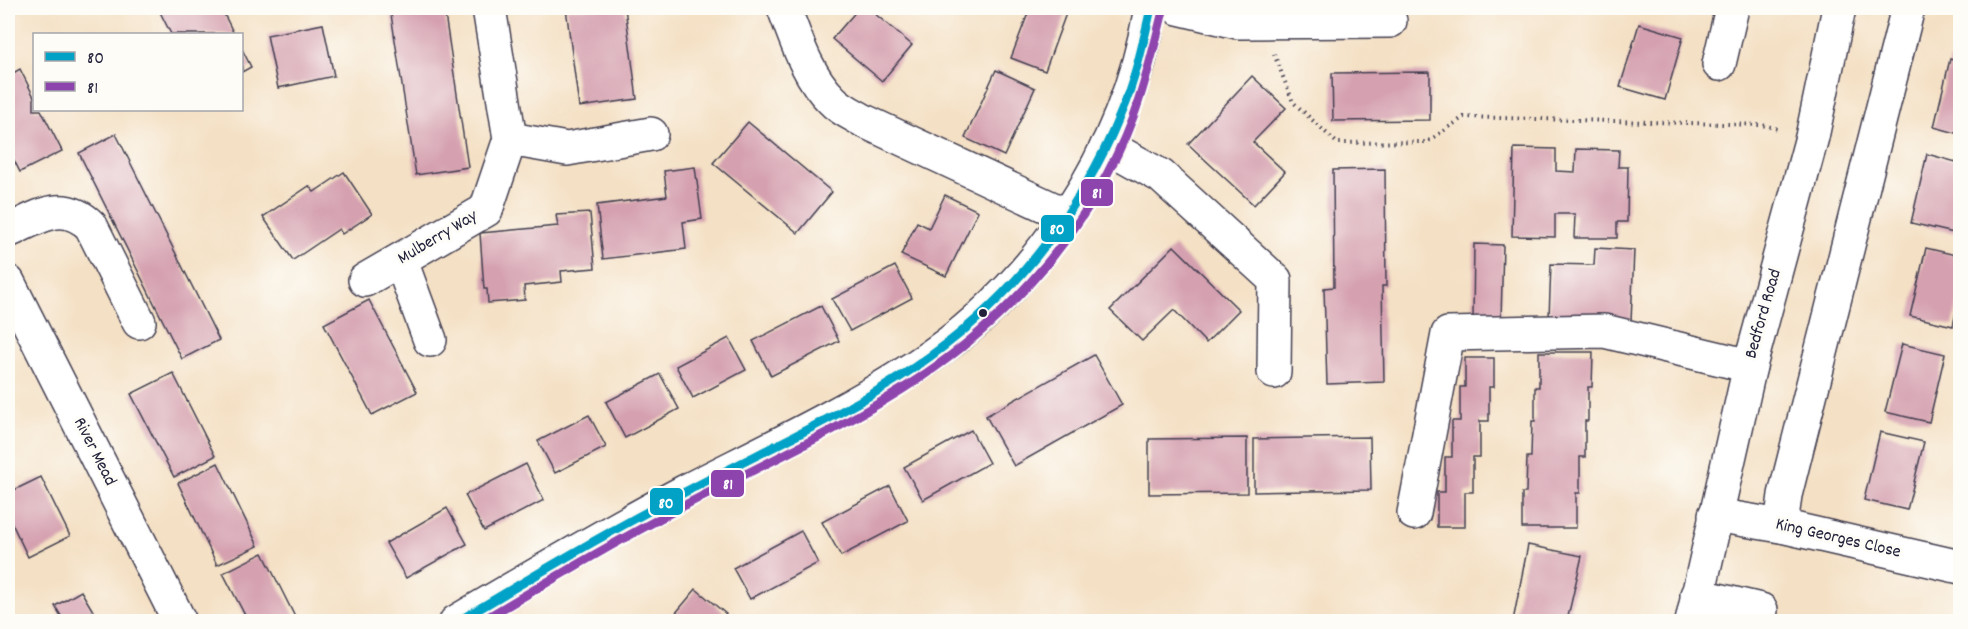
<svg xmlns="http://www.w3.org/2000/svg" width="1968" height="629" viewBox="0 0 1968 629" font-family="Dekko,sans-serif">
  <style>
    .building { fill: #d5a1b0 }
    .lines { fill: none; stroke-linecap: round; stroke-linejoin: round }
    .minor-casing { stroke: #423e50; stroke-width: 36 }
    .major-casing { stroke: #423e50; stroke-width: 36 }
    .path { stroke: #423e50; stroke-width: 4; stroke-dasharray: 1.5 4.5; stroke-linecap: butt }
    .minor { stroke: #fff; stroke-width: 33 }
    .major { stroke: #fff; stroke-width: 33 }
    .bus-1-casing { stroke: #fdfcf7; stroke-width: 14 }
    .bus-2-casing { stroke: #fdfcf7; stroke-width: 14 }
    .bus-1 { stroke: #02a2c7; stroke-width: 9 }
    .bus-2 { stroke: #8e44ad; stroke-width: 9 }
    .bus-dot { fill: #22223b; stroke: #fdfcf7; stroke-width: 2 }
    .labels { text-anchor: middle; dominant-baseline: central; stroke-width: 6; stroke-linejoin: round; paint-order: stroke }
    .street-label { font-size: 18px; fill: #22223b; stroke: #fdfcf7 }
    .line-badge { stroke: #fdfcf7; stroke-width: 2 }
    .badge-label { font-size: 16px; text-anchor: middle; font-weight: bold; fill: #fff }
  </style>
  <rect width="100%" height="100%" fill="#fdfcf7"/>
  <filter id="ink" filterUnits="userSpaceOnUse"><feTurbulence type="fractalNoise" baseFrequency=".0167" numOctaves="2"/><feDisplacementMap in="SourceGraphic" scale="12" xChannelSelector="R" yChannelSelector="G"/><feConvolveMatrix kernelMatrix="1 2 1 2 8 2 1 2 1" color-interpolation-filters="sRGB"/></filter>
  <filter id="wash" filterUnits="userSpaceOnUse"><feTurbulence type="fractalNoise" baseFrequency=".008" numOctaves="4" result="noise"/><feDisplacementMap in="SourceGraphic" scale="24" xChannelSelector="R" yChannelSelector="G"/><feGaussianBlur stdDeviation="1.35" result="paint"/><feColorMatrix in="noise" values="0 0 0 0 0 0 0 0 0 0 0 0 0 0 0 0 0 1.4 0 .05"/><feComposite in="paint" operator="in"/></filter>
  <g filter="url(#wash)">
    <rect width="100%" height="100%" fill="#f4e0c4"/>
    <g id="blocks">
      <!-- building -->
      <g class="building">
        <path d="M158 8H221L234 34H171Z"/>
        <path d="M390 8H444L468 167 416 175Z"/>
        <path d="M566 8H625L637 99 579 107Z"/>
        <path d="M859 8H868L912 45 882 81 832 39Z"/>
        <path d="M1030 8H1068L1045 71 1011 58Z"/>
        <path d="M323 24 334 76 278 88 267 35Z"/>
        <path d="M1639 24 1683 37 1665 100 1620 87Z"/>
        <path d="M242 49 251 67 242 72Z"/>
        <path d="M1950 59 1960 62V134L1934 127Z"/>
        <path d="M20 69 34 97V110H41L62 151 20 172 8 148V76Z"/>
        <path d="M996 70 1035 88 1004 156 965 138Z"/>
        <path d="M1430 72V120L1333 121 1332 73Z"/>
        <path d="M1252 76 1286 108 1253 142 1285 172 1254 205 1188 144Z"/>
        <path d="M748 122 832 192 798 233 713 163Z"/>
        <path d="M116 134 219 340 182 359 79 153Z"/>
        <path d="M1514 148 1556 149V171L1575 172 1576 149 1619 150 1618 167H1628L1627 222H1617V238H1574L1575 214H1555V237L1512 236Z"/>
        <path d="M1927 154 1960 163V206L1954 233 1911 223Z"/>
        <path d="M695 167 702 219 683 222 686 249 603 259 597 205 667 196 664 171Z"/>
        <path d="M1385 169 1386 286H1382L1384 382 1327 384 1324 288 1334 287 1333 170Z"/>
        <path d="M344 172 372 214 342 234 339 229 293 260 263 217 309 186 314 192Z"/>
        <path d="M945 195 978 211 946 276 901 255 917 222 929 228Z"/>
        <path d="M590 213 595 268 561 271 562 282 524 286 525 300 488 303 487 289H484L480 233 558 226 556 215Z"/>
        <path d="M1474 244 1503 245 1501 319 1473 318Z"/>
        <path d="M1174 246 1239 310 1206 343 1174 310 1142 341 1110 310Z"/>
        <path d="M1595 248 1634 250 1631 322 1549 318 1551 264 1594 265Z"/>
        <path d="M1926 248 1960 256V294L1953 326 1910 316Z"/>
        <path d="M895 266 912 298 850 331 832 299Z"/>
        <path d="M369 300 417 392 372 415 324 324Z"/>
        <path d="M821 306 839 341 771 376 753 341Z"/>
        <path d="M729 338 746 370 693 398 676 366Z"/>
        <path d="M1902 344 1945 354 1929 422 1885 412Z"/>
        <path d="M1539 352H1593L1592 387H1588V421H1585V457H1580V493H1576V528H1522V493H1526L1527 457H1531L1532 421H1535V387H1539Z"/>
        <path d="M1094 355 1122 405 1014 466 986 416Z"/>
        <path d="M1465 358H1494V387H1489V421H1480V457H1473V492H1465V527H1437V492H1445V457H1452V421H1460V387H1465Z"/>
        <path d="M173 373 215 456 174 477 131 394Z"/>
        <path d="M660 374 679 409 625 438 606 402Z"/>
        <path d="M589 415 606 447 555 473 538 441Z"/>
        <path d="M971 430 989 463 923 500 904 467Z"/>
        <path d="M1880 432 1924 442 1907 510 1864 500Z"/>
        <path d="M1370 437 1371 490 1254 492V439Z"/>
        <path d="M1247 438V493L1149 494V439Z"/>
        <path d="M218 463 258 546 217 565 178 483Z"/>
        <path d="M526 464 544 500 484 531 465 495Z"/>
        <path d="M41 477 70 536 28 557 8 515V493Z"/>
        <path d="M890 486 908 521 841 556 822 522Z"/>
        <path d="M447 508 467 544 406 578 386 543Z"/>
        <path d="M801 531 818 563 750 599 733 568Z"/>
        <path d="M1528 545 1582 556 1567 621H1513Z"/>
        <path d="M263 553 297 621H248L223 573Z"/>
        <path d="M696 589 726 614 719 621H669Z"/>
        <path d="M81 591 96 616 87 621H64L55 606Z"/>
      </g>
    </g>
  </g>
  <g filter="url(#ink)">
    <use href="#blocks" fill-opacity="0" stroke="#423e50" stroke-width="1.5"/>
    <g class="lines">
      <defs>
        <g id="minor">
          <path d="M784 8C796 39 807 76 832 100 840 109 854 115 864 121L1068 216"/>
          <path d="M1178 8 1237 22 1390 21"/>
          <path d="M1719 64 1732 8"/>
          <path d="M510 139 567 149 651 134"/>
          <path d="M1107 146 1161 176 1275 280 1274 372"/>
          <path d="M8 231C38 218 62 198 91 226L139 322"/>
          <path d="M401 261 430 340"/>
          <path d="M365 280 486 210 510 139 489 8"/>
          <path d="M8 282 180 622"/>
          <path d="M1414 513 1448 334 1604 331 1750 366"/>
          <path d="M1715 515 1781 526 1960 567"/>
          <path d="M1781 526 1785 495 1908 8"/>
          <path d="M1697 595 1761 610 1759 622"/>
          <path d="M456 622C532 577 607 533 684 492 762 452 842 415 915 367 1039 287 1126 153 1151 8"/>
        </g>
        <path id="major" d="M1692 622 1750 366 1812 137 1839 8"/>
      </defs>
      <!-- minor casing -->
      <use href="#minor" class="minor-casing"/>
      <!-- major casing -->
      <use href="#major" class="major-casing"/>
      <!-- path -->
      <path class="path" d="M1274 54 1293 102 1337 143 1427 142 1464 117 1762 125 1779 129"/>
      <!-- minor -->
      <use href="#minor" class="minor"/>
      <!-- major -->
      <use href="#major" class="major"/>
      <defs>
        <path id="bus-1" d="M457 622C532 577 607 532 685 492 762 451 843 416 915 367 1007 305 1078 218 1120 115 1135 81 1143 44 1151 8"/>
        <path id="bus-2" d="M480 622C549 581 618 540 689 503 767 462 848 426 921 377 1015 314 1093 223 1133 117 1146 82 1154 47 1163 11"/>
      </defs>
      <!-- bus-1 casing -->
      <use href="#bus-1" class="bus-1-casing"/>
      <!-- bus-2 casing -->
      <use href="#bus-2" class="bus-2-casing"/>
      <!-- bus-1 -->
      <use href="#bus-1" class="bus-1"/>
      <!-- bus-2 -->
      <use href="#bus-2" class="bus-2"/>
    </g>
  </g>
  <!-- markers -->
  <circle class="bus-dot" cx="983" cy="313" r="5"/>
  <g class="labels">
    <!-- street labels -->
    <g class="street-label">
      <text transform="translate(438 238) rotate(-31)">Mulberry Way</text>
      <text transform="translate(1764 314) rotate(-74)">Bedford Road</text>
      <text transform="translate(94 452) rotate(63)">River Mead</text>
      <text transform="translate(1838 539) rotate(13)">King Georges Close</text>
    </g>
  </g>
  <g class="line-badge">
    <rect x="1080" y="178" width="34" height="29" rx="6" fill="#8e44ad"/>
    <rect x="1040" y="214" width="35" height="29" rx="6" fill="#02a2c7"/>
    <rect x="710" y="469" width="35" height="29" rx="6" fill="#8e44ad"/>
    <rect x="649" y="487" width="35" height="29" rx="6" fill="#02a2c7"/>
  </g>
  <g class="badge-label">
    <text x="1097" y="198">81</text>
    <text x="1057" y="234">80</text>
    <text x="728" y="489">81</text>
    <text x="666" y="508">80</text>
  </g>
  <!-- margin -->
  <rect width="1968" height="629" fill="none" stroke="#fdfcf7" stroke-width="30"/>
  <!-- legend -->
  <rect x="33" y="33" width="210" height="78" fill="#fdfcf7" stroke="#a5a5ac" stroke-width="1.5"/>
  <rect x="45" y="52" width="30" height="9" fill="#02a2c7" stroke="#a5a5ac" stroke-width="1.5"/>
  <text x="87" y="63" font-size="18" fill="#22223b">80</text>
  <rect x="45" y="82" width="30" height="9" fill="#8e44ad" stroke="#a5a5ac" stroke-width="1.5"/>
  <text x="87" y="93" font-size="18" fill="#22223b">81</text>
</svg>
